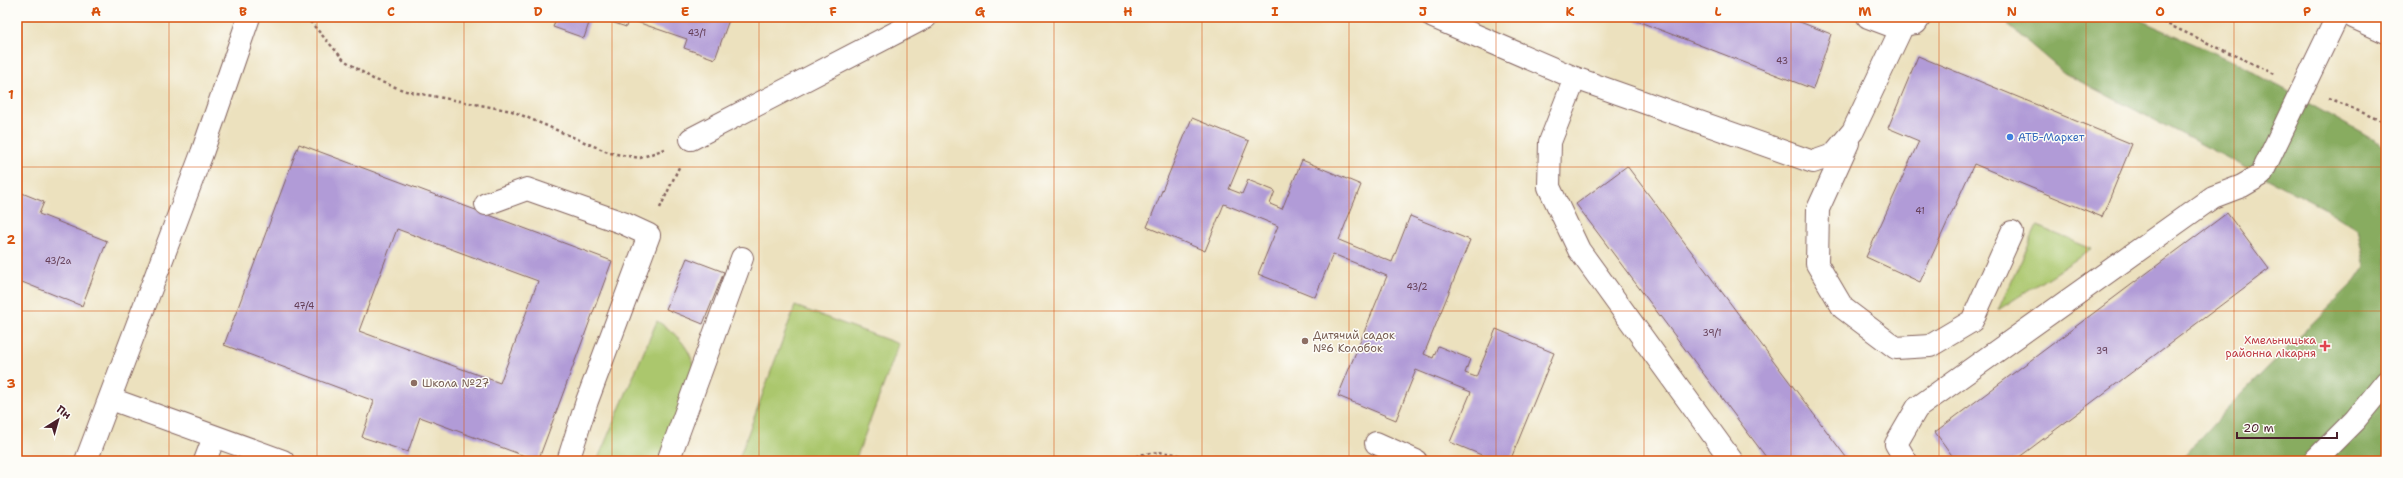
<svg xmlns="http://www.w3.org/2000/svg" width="2403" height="478" viewBox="0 0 2403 478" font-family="'Shantell Sans',sans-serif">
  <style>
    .green { fill: #abc76d; stroke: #7a734c }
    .forest { fill: #88ac60; stroke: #696646 }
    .building { fill: #b19bd7; fill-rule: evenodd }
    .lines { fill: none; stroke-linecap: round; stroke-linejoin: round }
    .minor-casing { stroke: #83635e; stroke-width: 24 }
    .major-casing { stroke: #83635e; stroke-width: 24 }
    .path { stroke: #83635e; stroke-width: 2.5; stroke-dasharray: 3 3; stroke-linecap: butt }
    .minor { stroke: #fff; stroke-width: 22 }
    .major { stroke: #fff; stroke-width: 22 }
    .grid { fill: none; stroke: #d8530f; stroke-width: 1; stroke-opacity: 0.55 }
    .shop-dot { fill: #3f7fe0; stroke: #fdfcf7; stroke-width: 1.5 }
    .education-dot { fill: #8d6e63; stroke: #fdfcf7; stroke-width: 1.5 }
    .health-dot { fill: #e0444e; stroke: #fdfcf7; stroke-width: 1.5 }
    .labels { text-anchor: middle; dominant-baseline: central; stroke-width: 3; stroke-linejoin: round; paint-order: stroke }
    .number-label { font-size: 9px; fill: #643e56 }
    .shop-label { font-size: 11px; fill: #366cbe; stroke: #fdfcf7; text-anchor: start }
    .education-label { font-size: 11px; fill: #785e54; stroke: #fdfcf7; text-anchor: start }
    .health-label { font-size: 11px; fill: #be3a42; stroke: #fdfcf7; text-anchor: end }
    .neatline { fill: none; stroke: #d8530f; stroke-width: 1.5 }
    .grid-label { font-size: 13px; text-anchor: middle; font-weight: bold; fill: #d8530f }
  </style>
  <rect width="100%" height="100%" fill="#fdfcf7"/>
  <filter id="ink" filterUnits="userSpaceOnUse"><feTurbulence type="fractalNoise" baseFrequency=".025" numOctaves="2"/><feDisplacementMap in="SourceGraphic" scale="8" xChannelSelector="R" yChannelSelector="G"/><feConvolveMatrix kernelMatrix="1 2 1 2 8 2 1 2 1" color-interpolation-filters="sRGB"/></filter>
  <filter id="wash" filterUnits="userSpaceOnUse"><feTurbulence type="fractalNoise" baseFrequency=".012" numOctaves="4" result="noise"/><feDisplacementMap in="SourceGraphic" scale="16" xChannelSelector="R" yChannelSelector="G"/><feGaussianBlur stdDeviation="0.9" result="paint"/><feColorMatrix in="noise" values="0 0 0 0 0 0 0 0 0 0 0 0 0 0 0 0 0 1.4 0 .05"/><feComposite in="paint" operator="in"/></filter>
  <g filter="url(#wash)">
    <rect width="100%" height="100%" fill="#ece1be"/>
    <!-- green -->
    <g class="green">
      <path d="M2037 226 2092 249 1998 310Z"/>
      <path d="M795 306 899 344 855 461H738Z"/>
      <path d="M657 321C675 332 693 349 694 372 694 381 664 447 659 461H597Z"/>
    </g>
    <!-- forest -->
    <path class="forest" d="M2008 17H2133L2235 62 2386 147V461H2179L2228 407 2355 281 2365 266 2357 229 2322 207 2064 73 2009 26Z"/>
    <g id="blocks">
      <!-- building -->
      <g class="building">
        <path d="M557 17H591L584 38 553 27Z"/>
        <path d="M597 17H730L715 59 684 48 687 39 628 19 626 27Z"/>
        <path d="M1627 17H1787L1831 34 1813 89Z"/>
        <path d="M1918 56 2132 144 2102 217 1974 164 1920 282 1866 257 1919 141 1888 128Z"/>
        <path d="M1192 118 1249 141 1229 189 1242 194 1248 180 1275 191 1270 204 1282 209 1302 160 1361 185 1339 240 1392 262 1410 216 1470 240 1424 354 1433 358 1438 346 1470 359 1465 373 1476 377 1496 329 1554 353 1510 461H1496L1450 442 1471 392 1416 370 1396 420 1338 396 1387 276 1333 254 1315 297 1258 274 1278 226 1224 204 1205 251 1147 227Z"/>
        <path d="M299 144 612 261 538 461 420 417 408 452 362 437 374 401 224 345ZM397 229 538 281 500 383 359 331Z"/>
        <path d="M1627 166 1849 461H1769L1576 204Z"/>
        <path d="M17 191 44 202 39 214 107 241 82 306 17 280Z"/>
        <path d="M2227 213 2269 269 2014 461H1956L1935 432Z"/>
        <path d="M687 258 724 272 703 324 666 309Z"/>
      </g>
    </g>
  </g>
  <g filter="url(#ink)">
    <use href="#blocks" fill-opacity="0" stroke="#83635e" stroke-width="1"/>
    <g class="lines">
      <defs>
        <g id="minor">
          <path d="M1433 17 1575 78 1813 162 1833 155 1853 131 1903 25"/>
          <path d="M1868 17 1892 26 1916 23 1920 17"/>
          <path d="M1575 78 1550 142 1549 187 1579 250 1732 461"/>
          <path d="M691 139 926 17"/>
          <path d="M1848 143 1818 209 1817 264 1843 308 1896 348 1930 346 1972 321 2012 232"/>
          <path d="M486 204 527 189 623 223 649 235 587 401 568 461"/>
          <path d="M111 399 283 461"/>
          <path d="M1376 443 1416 461"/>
          <path d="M86 461 202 153 249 17"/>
          <path d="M205 461 214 437"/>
          <path d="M668 461 742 258"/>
          <path d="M1906 461 1896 444 1917 408 2213 197 2242 186 2261 175 2337 17"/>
          <path d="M2314 461 2355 420 2386 382"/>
        </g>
        <path id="major" d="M2353 17 2386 32"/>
      </defs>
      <!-- minor casing -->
      <use href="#minor" class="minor-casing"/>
      <!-- major casing -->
      <use href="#major" class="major-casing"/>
      <!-- path -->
      <g class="path">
        <path d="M306 17 344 60 373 79 406 91 512 111 610 153 640 158 665 149"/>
        <path d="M2152 17 2277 75"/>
        <path d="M2329 98 2386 123"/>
        <path d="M660 208 680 165"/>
        <path d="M1125 461C1148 449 1172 450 1194 461"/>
      </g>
      <!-- minor -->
      <use href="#minor" class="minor"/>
      <!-- major -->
      <use href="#major" class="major"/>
    </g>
  </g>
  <!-- grid -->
  <path class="grid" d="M169 17V461M317 17V461M464 17V461M612 17V461M759 17V461M907 17V461M1054 17V461M1202 17V461M1349 17V461M1496 17V461M1644 17V461M1791 17V461M1939 17V461M2086 17V461M2234 17V461M17 167H2386M17 311H2386"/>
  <!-- markers -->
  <circle class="shop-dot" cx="2010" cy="137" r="4"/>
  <g class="education-dot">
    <circle cx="1305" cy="341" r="4"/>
    <circle cx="414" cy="383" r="4"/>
  </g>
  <path class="health-dot" d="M2323 340h4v4h4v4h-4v4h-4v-4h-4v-4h4z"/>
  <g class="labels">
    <!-- number labels -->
    <g class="number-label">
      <text x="697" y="33">43/1</text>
      <text x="1782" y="61">43</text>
      <text x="1920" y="211">41</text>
      <text x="58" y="261">43/2а</text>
      <text x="1417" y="287">43/2</text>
      <text x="304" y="306">47/4</text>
      <text x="1712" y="333">39/1</text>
      <text x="2102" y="351">39</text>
    </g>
    <!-- shop labels -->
    <g class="shop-label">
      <text x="2018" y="137">АТБ-Маркет</text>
    </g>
    <!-- education labels -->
    <g class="education-label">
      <text x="1313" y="335">Дитячий садок<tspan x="1313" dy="13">№6 Колобок</tspan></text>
      <text x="422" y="383">Школа №27</text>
    </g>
    <!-- health labels -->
    <g class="health-label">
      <text x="2316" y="340">Хмельницька<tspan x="2316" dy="13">районна лікарня</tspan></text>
    </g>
  </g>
  <!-- margin -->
  <rect width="2403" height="478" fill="none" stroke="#fdfcf7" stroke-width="44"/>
  <!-- north arrow -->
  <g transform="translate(58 420) rotate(37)" stroke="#fdfcf7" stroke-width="3" paint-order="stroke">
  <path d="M0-3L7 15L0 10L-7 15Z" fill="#4a1f2b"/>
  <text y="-6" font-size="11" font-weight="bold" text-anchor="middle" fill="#4a1f2b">Пн</text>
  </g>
  <!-- scale -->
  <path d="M2237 432v6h100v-6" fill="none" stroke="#4a1f2b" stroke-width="2"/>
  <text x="2243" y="432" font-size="12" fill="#4a1f2b" stroke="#fdfcf7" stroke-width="3" paint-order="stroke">20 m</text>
  <rect x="22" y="22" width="2359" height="434" class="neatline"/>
  <g class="grid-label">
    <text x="96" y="16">A</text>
    <text x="243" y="16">B</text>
    <text x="391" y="16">C</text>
    <text x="538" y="16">D</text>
    <text x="685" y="16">E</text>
    <text x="833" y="16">F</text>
    <text x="980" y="16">G</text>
    <text x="1128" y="16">H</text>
    <text x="1275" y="16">I</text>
    <text x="1423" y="16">J</text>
    <text x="1570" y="16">K</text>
    <text x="1718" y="16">L</text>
    <text x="1865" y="16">M</text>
    <text x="2012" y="16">N</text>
    <text x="2160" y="16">O</text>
    <text x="2307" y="16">P</text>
    <text x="11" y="99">1</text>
    <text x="11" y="244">2</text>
    <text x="11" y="388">3</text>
  </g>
</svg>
